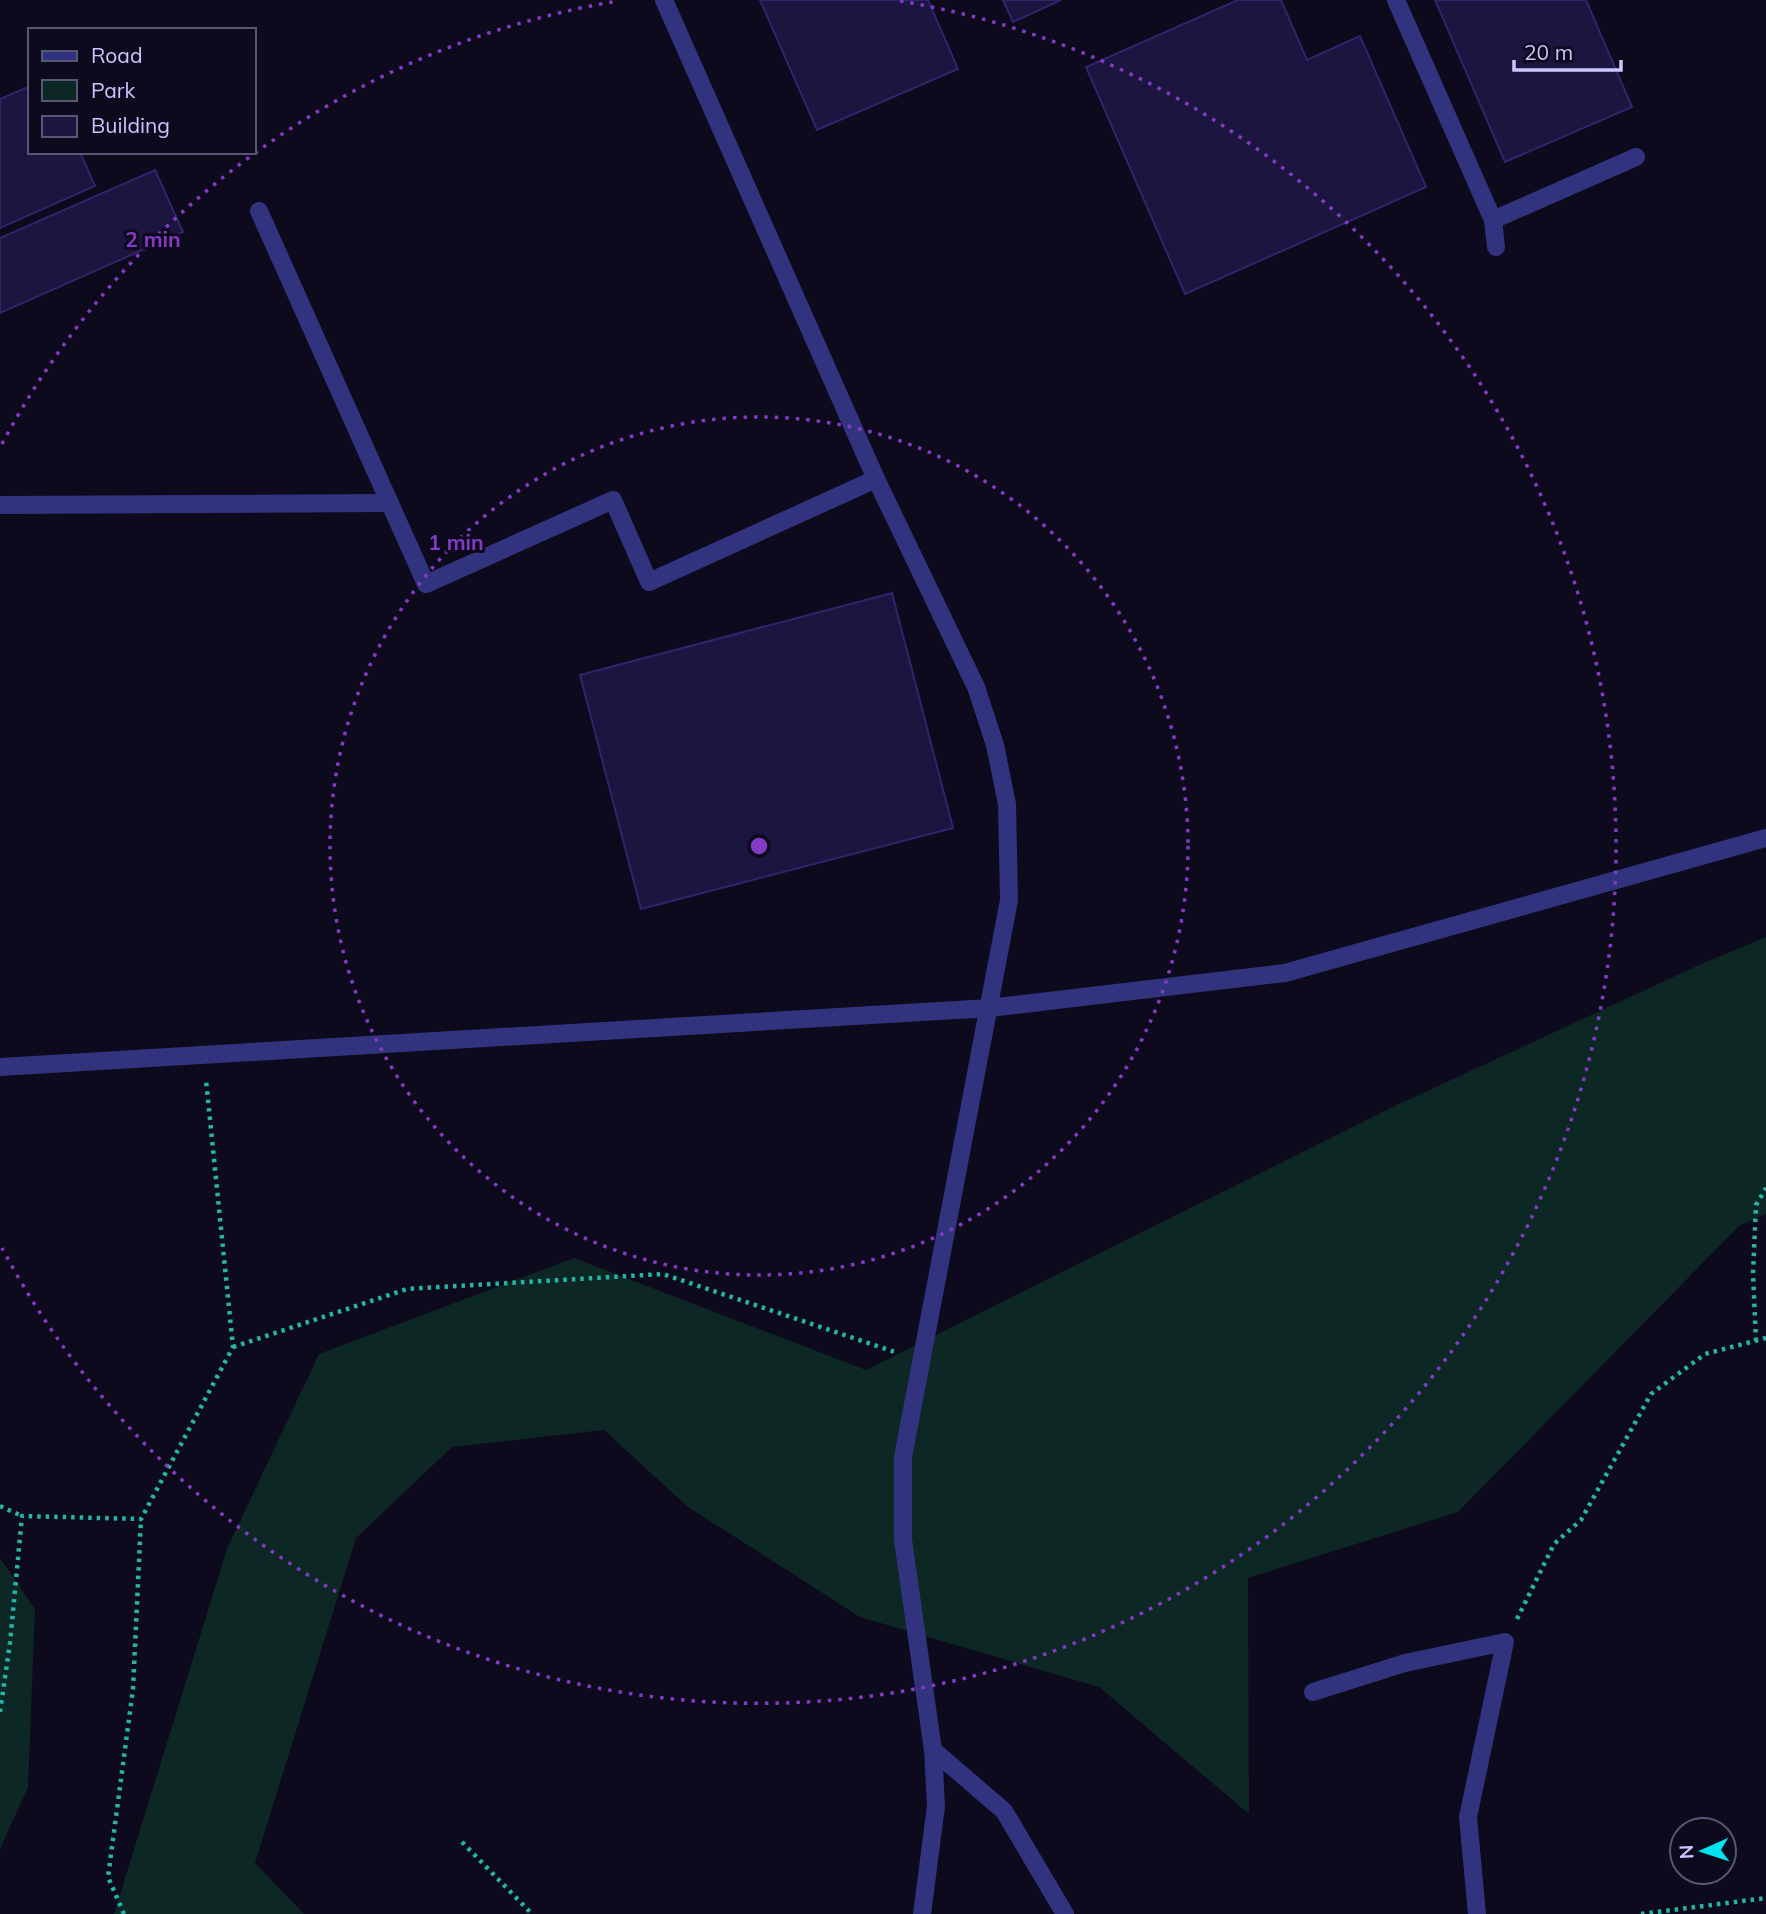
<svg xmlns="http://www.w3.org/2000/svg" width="1766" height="1914" viewBox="0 0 1766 1914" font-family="Mulish,sans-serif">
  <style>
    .green { fill: #0d2725 }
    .building { fill: #1c153f; stroke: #30256d; stroke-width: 2 }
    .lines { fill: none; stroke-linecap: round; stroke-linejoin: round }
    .path { stroke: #25b4a5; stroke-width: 4.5; stroke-dasharray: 3.5 5; stroke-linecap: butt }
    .minor { stroke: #32337f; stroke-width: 18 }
    .ring { fill: none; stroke: #833bc5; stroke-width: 3.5; stroke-dasharray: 3.5 7 }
    .centre { fill: #833bc5; stroke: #0d0a1d; stroke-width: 3.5 }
    .ring-label { font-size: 21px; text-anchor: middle; font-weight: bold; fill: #833bc5; stroke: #0d0a1d; stroke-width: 6; stroke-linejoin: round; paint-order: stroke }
  </style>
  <rect width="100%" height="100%" fill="#0d0a1d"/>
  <!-- green -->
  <g class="green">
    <path d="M1766 937V1214L1739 1226 1458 1512 1248 1578 1249 1814 1099 1687 860 1617 688 1507 604 1430 452 1447 356 1538 255 1863 304 1914H114L227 1549 319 1354 574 1258 866 1370 1397 1105 1699 965Z"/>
    <path d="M0 1558 35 1609 28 1787 0 1849Z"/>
  </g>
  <!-- building -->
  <g class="building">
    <path d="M760 0H928L958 69 817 130Z"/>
    <path d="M1003 0H1061L1013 22Z"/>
    <path d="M1238 0H1281L1307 60 1360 36 1426 187 1185 294 1086 67Z"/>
    <path d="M1435 0H1586L1632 107 1505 162Z"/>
    <path d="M30 86V152H80L95 186 0 228V99Z"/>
    <path d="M155 170 183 232 0 313V238Z"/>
    <path d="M892 593 953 828 641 909 580 675Z"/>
  </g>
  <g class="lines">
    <!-- path -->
    <g class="path">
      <path d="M1756 1341 1753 1273 1756 1205 1766 1188"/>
      <path d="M233 1347 407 1289 663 1274 895 1352"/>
      <path d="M0 1506 22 1516"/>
      <path d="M1517 1619 1554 1544 1581 1520 1651 1394 1705 1354 1766 1338"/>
      <path d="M0 1712 10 1643 22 1516 141 1519 233 1347 206 1080"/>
      <path d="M462 1842 532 1914"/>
      <path d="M124 1914 108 1877 133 1689 141 1519"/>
      <path d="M1641 1914 1766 1898"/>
    </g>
    <!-- minor -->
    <g class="minor">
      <path d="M664 0 876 479 976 687 995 745 1007 804 1009 900 903 1457V1540L933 1750 936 1806 922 1914"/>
      <path d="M1396 0 1493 220 1636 157"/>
      <path d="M259 211 426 584 613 500 649 582 876 479"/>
      <path d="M1493 220 1496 247"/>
      <path d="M0 505 390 503"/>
      <path d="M0 1067 990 1008 1285 973 1766 838"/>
      <path d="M1313 1692 1405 1663 1505 1642 1468 1817 1477 1914"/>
      <path d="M933 1750 1004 1811 1065 1914"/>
    </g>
  </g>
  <!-- distance rings -->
  <g class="ring">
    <circle cx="759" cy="846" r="429"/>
    <path d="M2 444A857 857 0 0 1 618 1M900 1A857 857 0 1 1 2 1248"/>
  </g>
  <circle cx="759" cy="846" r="10" class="centre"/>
  <g class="ring-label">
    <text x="153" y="247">2 min</text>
    <text x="456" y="550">1 min</text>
  </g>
  <!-- legend -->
  <rect x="28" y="28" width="228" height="126" fill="#0d0a1d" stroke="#595577" stroke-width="2"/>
  <rect x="42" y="51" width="35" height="10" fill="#32337f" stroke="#595577" stroke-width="2"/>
  <text x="91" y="63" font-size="21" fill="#cac6ff">Road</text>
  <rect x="42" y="80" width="35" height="21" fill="#0d2725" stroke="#595577" stroke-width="2"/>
  <text x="91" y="98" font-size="21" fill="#cac6ff">Park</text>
  <rect x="42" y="116" width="35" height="21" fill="#1c153f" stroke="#595577" stroke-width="2"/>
  <text x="91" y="133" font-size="21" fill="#cac6ff">Building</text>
  <!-- north arrow -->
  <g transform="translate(1703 1851) rotate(267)"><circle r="33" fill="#0d0a1d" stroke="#595577" stroke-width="2"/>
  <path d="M0-5L12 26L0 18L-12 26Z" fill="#00e4f1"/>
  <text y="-10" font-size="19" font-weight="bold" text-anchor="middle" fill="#cac6ff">N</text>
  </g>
  <!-- scale -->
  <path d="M1514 60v10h107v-10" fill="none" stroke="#cac6ff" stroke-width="3.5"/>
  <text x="1524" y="60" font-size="21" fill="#cac6ff" stroke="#0d0a1d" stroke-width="5" paint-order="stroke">20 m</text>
</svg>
